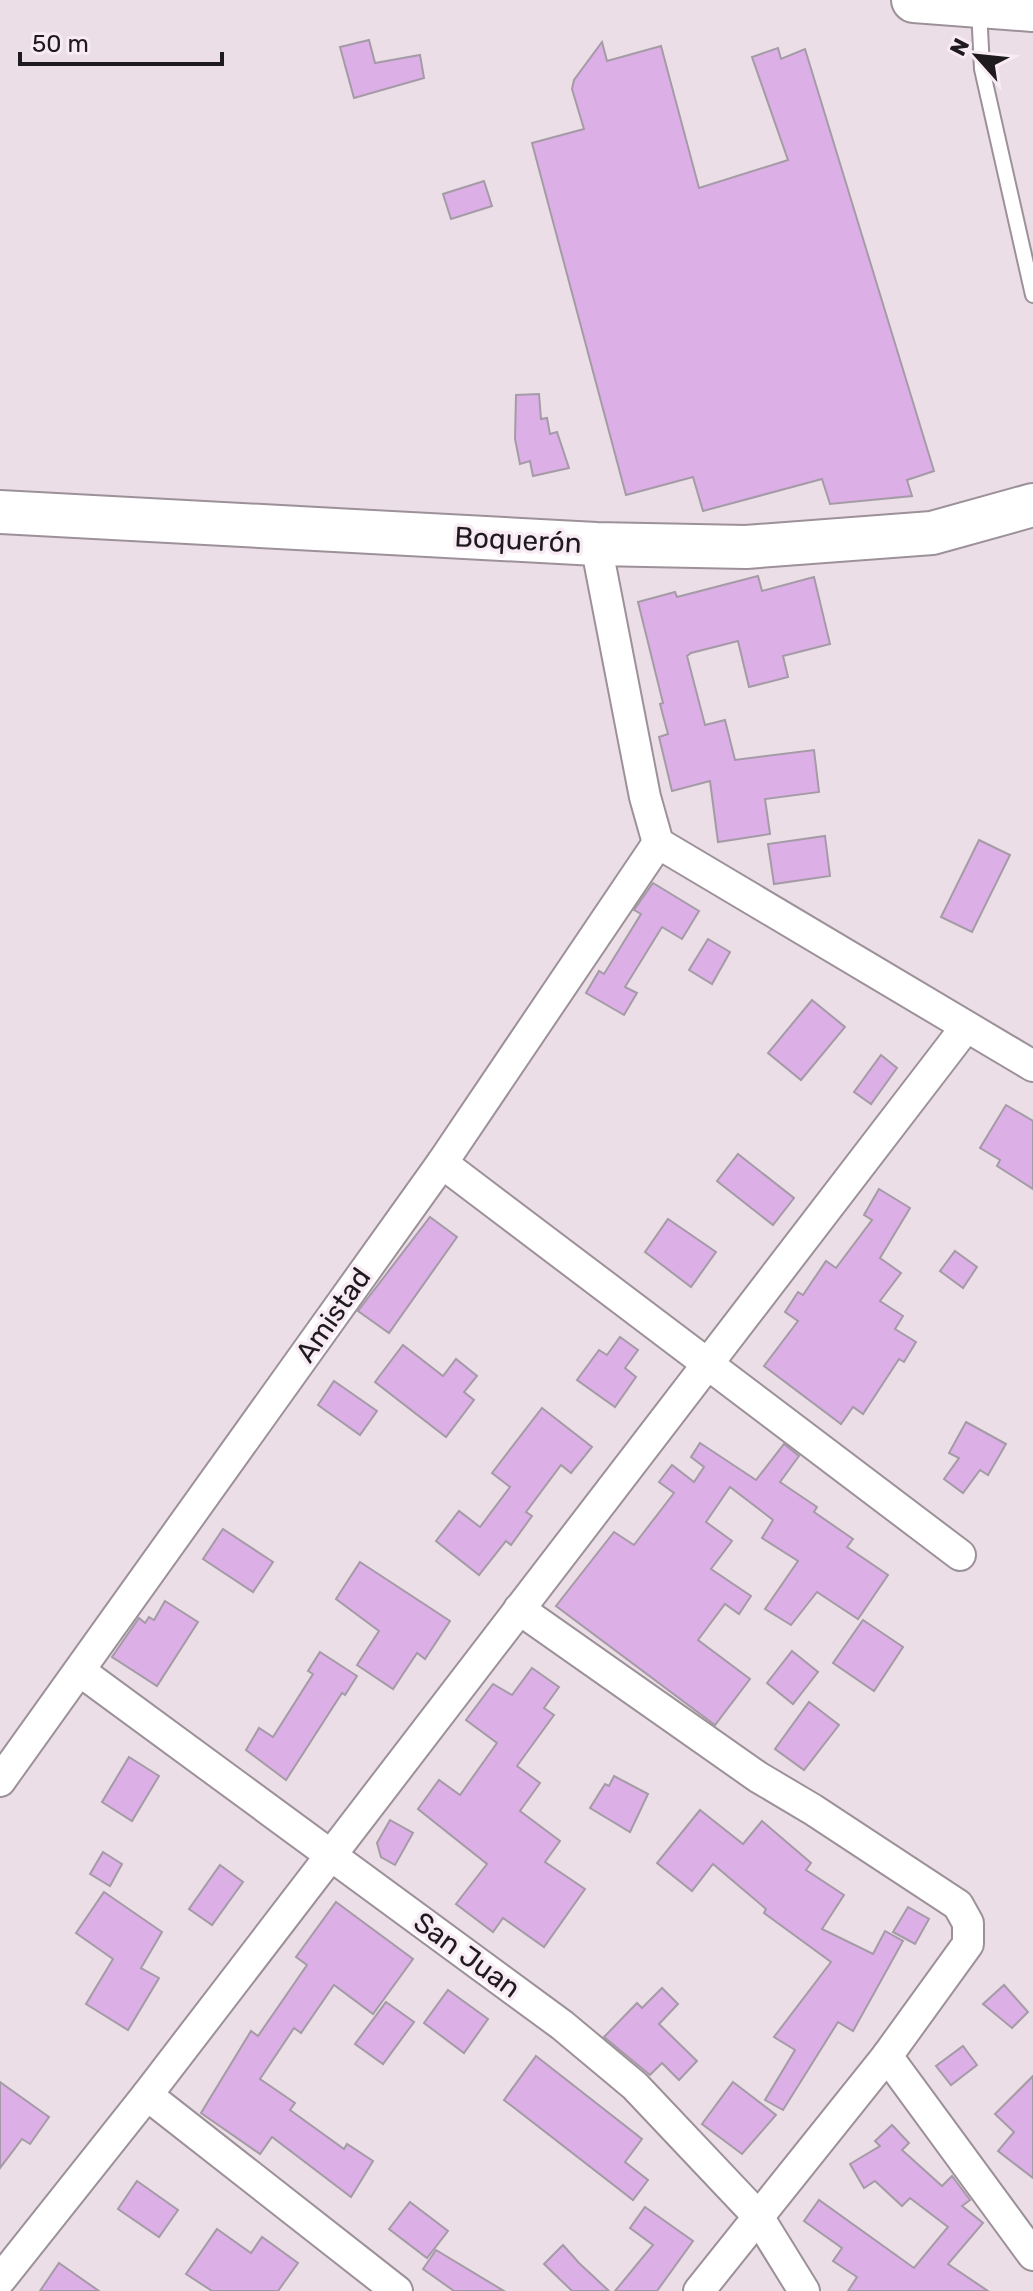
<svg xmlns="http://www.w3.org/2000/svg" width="1033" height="2291" viewBox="0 0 1033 2291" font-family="Rubik,sans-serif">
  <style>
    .building { fill: #dcb0e7; stroke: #a49ba6; stroke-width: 2 }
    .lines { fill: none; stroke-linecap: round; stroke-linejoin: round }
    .lane-casing { stroke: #9d9199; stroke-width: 18 }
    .street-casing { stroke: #9d9199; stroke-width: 34 }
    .secondary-casing { stroke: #9d9199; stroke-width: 46 }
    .primary-casing { stroke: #9d9199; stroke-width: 48 }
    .lane { stroke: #fff; stroke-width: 14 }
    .street { stroke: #fff; stroke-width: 30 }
    .secondary { stroke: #fff; stroke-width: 42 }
    .primary { stroke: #fff; stroke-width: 44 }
    .labels { text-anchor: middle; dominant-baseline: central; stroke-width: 7; stroke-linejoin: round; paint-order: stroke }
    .street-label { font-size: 28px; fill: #1e1a1d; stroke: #f8ebf4 }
  </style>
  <rect width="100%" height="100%" fill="#ebdee6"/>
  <!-- building -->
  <g class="building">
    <path d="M369 40 375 63 420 55 424 78 354 98 340 47Z"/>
    <path d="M602 42 607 61 661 46 699 188 788 160 752 57 778 48 781 59 805 49 934 471 907 480 912 496 830 504 822 479 703 511 693 477 626 495 532 143 584 129 572 89 574 80Z"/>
    <path d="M484 181 492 206 451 219 443 194Z"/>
    <path d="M539 394 541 419 547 418 550 434 557 432 569 468 533 476 530 461 520 464 515 439 516 395Z"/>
    <path d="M758 576 762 591 814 577 830 644 783 656 788 677 749 687 738 641 691 653 687 656 705 725 725 720 735 760 814 750 819 792 765 799 770 834 718 842 710 781 672 791 659 737 668 734 660 704 663 703 638 602 675 592 677 597Z"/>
    <path d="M825 836 830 876 774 884 768 844Z"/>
    <path d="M979 840 1010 855 972 932 941 917Z"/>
    <path d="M653 883 699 911 682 939 662 927 625 987 637 993 624 1015 586 993 599 971 604 974 641 914 634 910Z"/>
    <path d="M708 939 730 952 712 984 689 970Z"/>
    <path d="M812 1000 845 1027 801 1080 768 1053Z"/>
    <path d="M881 1055 897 1068 871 1104 854 1092Z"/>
    <path d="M1006 1105 1033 1121V1189L997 1166 1000 1160 980 1148Z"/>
    <path d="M738 1154 794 1198 773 1225 717 1181Z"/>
    <path d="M879 1189 910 1208 880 1258 901 1273 880 1301 903 1316 895 1329 916 1342 904 1362 899 1359 863 1414 853 1407 841 1424 764 1366 798 1321 785 1312 798 1292 803 1295 826 1261 836 1268 872 1220 864 1215Z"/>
    <path d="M430 1217 457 1237 389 1333 358 1311Z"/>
    <path d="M668 1219 716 1252 691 1287 645 1252Z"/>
    <path d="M955 1251 977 1267 963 1288 940 1271Z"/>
    <path d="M620 1337 638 1350 625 1368 636 1377 615 1407 577 1380 599 1350 607 1355Z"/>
    <path d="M403 1345 443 1376 456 1359 477 1376 464 1392 474 1400 446 1437 375 1382Z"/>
    <path d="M334 1381 377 1411 360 1435 318 1405Z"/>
    <path d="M542 1408 592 1447 571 1473 561 1465 526 1512 532 1516 511 1545 506 1541 479 1575 436 1541 459 1511 480 1527 510 1487 492 1473Z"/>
    <path d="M966 1422 1006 1444 988 1475 980 1470 963 1493 944 1479 959 1458 949 1453Z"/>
    <path d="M700 1443 756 1480 784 1444 799 1456 780 1482 817 1507 814 1512 853 1539 847 1547 888 1575 858 1619 817 1592 791 1625 765 1609 798 1561 762 1538 773 1520 730 1487 706 1522 732 1541 711 1569 751 1596 739 1614 725 1604 698 1640 750 1679 715 1725 556 1606 614 1532 634 1545 674 1493 659 1482 672 1465 694 1482 704 1467 691 1457Z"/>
    <path d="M223 1529 273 1562 253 1592 203 1559Z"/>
    <path d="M360 1562 450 1621 425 1659 417 1653 393 1689 357 1665 379 1631 336 1599Z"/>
    <path d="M165 1601 198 1622 157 1686 112 1657 139 1618 145 1623 149 1617 154 1620Z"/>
    <path d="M863 1620 903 1647 874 1691 833 1663Z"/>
    <path d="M792 1651 818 1672 793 1704 767 1683Z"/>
    <path d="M320 1652 357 1676 345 1695 342 1693 286 1780 246 1750 259 1728 273 1737 313 1674 308 1671Z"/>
    <path d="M532 1668 559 1687 544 1708 554 1715 517 1766 540 1783 520 1811 560 1841 545 1862 585 1889 544 1947 503 1918 493 1932 456 1904 487 1864 418 1809 439 1780 460 1795 497 1743 466 1720 493 1684 512 1695Z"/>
    <path d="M809 1702 839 1725 804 1770 775 1749Z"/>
    <path d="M129 1757 159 1776 132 1821 102 1802Z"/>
    <path d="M614 1776 648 1794 630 1832 590 1808 605 1784 609 1786Z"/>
    <path d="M700 1810 743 1844 762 1821 811 1863 806 1870 844 1895 822 1929 873 1954 885 1931 903 1941 853 2031 838 2022 783 2110 765 2100 795 2050 774 2037 831 1962 764 1913 766 1909 713 1864 692 1891 657 1863Z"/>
    <path d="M390 1820 413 1833 395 1865 381 1857 377 1843Z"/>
    <path d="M103 1852 122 1864 110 1886 90 1874Z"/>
    <path d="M220 1865 243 1882 212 1925 189 1909Z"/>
    <path d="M104 1892 162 1932 141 1968 159 1978 128 2030 86 2004 113 1959 76 1933Z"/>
    <path d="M336 1902 413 1959 373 2014 334 1985 301 2033 294 2028 260 2079 295 2103 290 2110 344 2149 347 2144 373 2161 351 2197 272 2137 260 2154 201 2113 251 2031 258 2036 307 1965 296 1957Z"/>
    <path d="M908 1907 929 1919 915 1944 893 1932Z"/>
    <path d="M1004 1985 1028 2012 1012 2028 983 2004Z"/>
    <path d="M662 1988 678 2004 659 2024 697 2061 679 2080 662 2063 650 2075 604 2037 637 2003 642 2008Z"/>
    <path d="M448 1990 488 2019 464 2053 424 2023Z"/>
    <path d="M386 2002 414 2022 383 2064 355 2044Z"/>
    <path d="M963 2046 977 2065 951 2085 936 2066Z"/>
    <path d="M536 2056 642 2139 625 2162 648 2180 633 2200 504 2100Z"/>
    <path d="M1033 2076V2178L998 2151 1014 2132 995 2114Z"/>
    <path d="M0 2082 49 2117 30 2144 22 2139 0 2168Z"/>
    <path d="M733 2082 776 2115 742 2154 702 2124Z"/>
    <path d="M892 2125 909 2143 902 2150 942 2186 952 2176 970 2200 962 2206 983 2223 948 2264 988 2291H848L857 2277 833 2261 842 2248 804 2221 819 2200 914 2268 948 2227 910 2198 902 2206 875 2181 864 2188 850 2164 880 2146 875 2141Z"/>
    <path d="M137 2181 178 2210 159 2237 118 2209Z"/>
    <path d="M410 2202 448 2231 427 2258 389 2229Z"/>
    <path d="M645 2207 693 2241 657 2291H615L653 2245 630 2228Z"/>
    <path d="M217 2229 251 2253 262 2237 298 2263 278 2291H212L186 2274Z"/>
    <path d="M563 2245 579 2263 609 2291H572L544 2264Z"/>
    <path d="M436 2250 504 2291H454L423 2269Z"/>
    <path d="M59 2263 99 2291H40Z"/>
  </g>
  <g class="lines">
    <defs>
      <path id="lane" d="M979 9 982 69 1033 295"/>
      <g id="street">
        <path d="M596 544 645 797 658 843 1033 1066"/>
        <path d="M442 1163 960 1555"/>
        <path d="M519 1609 758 1777 812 1809 958 1905 968 1923V1944L887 2056 699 2291"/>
        <path d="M80 1671 562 2025 635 2086 757 2215 804 2291"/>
        <path d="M0 1781 442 1163 658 843"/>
        <path d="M887 2056 1033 2255"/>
        <path d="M147 2095 397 2291"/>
        <path d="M0 2280 147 2095 966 1027"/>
      </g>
      <path id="secondary" d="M0 512 596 544 746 547 932 533 1033 505"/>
      <path id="primary" d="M914 0 1033 9"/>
    </defs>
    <!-- lane casing -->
    <use href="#lane" class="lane-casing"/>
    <!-- street casing -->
    <use href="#street" class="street-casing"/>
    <!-- secondary casing -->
    <use href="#secondary" class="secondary-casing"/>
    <!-- primary casing -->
    <use href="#primary" class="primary-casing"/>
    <!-- lane -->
    <use href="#lane" class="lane"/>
    <!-- street -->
    <use href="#street" class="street"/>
    <!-- secondary -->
    <use href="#secondary" class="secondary"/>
    <!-- primary -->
    <use href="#primary" class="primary"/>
  </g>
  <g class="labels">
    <!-- street labels -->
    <g class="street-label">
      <text transform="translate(518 540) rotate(3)">Boquerón</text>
      <text transform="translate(333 1315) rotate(-55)">Amistad</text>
      <text transform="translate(467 1955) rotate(36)">San Juan</text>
    </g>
  </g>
  <!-- north arrow -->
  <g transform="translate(977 56) rotate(297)" stroke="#f8ebf4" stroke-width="6" paint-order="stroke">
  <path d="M0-6L14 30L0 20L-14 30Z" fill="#1e1a1d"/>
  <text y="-12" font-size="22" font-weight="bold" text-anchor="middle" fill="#1e1a1d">N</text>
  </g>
  <!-- scale -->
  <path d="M20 52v12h202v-12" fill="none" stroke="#1e1a1d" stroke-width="4"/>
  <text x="32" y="52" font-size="24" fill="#1e1a1d" stroke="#f8ebf4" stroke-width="6" paint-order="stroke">50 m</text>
</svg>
